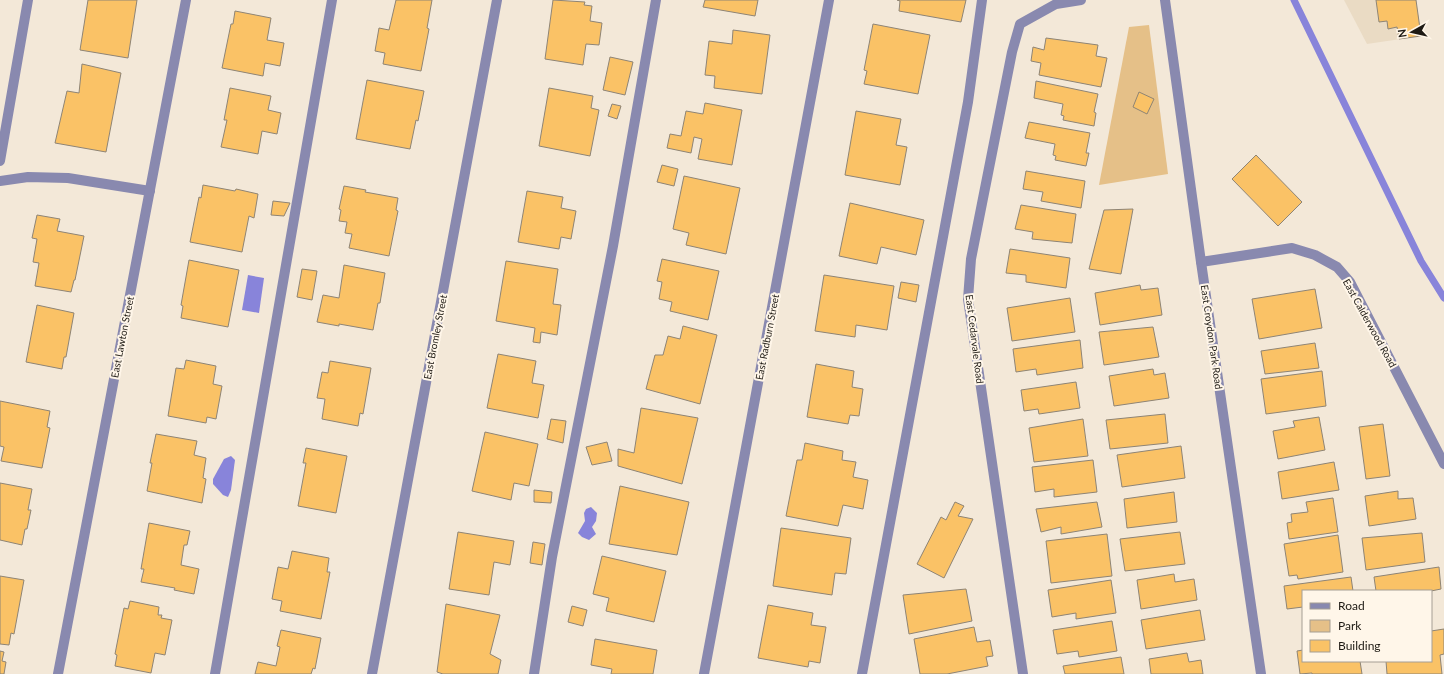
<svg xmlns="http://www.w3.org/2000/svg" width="1444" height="674" viewBox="0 0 1444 674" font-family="Lato,sans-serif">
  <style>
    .built { fill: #eadbc4 }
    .green { fill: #e5c088 }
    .water { fill: #8884da }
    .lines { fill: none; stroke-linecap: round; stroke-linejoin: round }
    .stream { stroke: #8884da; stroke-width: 7 }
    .building { fill: #fac266; stroke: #8e8475 }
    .minor { stroke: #8989af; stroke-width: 10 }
    .labels { text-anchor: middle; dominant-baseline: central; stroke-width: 4; stroke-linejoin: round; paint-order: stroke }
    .street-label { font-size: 10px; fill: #1e1a14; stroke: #fff6e9 }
  </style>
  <rect width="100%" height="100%" fill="#f3e8d8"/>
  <!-- built -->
  <path class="built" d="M1344 0H1416L1421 36 1367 44Z"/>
  <!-- green -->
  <path class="green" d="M1149 25 1168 174 1099 185 1129 27Z"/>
  <!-- water -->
  <g class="water">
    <path d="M248 275 264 278 259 313 242 310Z"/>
    <path d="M231 456 235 460 231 490 228 497 223 495 213 484V479L224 459Z"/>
    <path d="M591 507 597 513 596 521 592 527 596 534 589 540 582 537 578 533 585 521 584 513 586 509Z"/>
  </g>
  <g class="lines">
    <!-- stream -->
    <path class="stream" d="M1294 0 1421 261 1444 298"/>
  </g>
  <!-- building -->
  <g class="building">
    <path d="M88 0H137L128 58 80 50Z"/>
    <path d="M396 0H432L427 28 429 29 421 71 383 64 385 53 375 51 379 28 389 30Z"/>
    <path d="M553 0 585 2 584 5 592 6 590 21 602 23 599 45 586 44 583 65 545 59Z"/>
    <path d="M705 0H758L755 16 703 7Z"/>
    <path d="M897 0H966L961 22 899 11 900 1Z"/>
    <path d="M1376 0H1416L1421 36 1399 39 1397 27 1388 29 1387 21 1379 22Z"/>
    <path d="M235 11 271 18 267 40 284 43 280 66 265 63 263 76 222 68 231 24H233Z"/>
    <path d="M873 24 930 35 918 94 864 84 867 71 864 70Z"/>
    <path d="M733 30 770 35 762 94 714 88 715 76 705 75 709 41 732 44Z"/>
    <path d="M1046 38 1098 45 1096 56 1107 58 1101 87 1039 75 1041 63 1031 61 1033 47 1044 50Z"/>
    <path d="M610 57 633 62 625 95 603 90Z"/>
    <path d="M82 64 121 73 106 152 55 143 67 91 79 93Z"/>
    <path d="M367 80 424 91 418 121 416 120 410 149 356 139Z"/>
    <path d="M1036 81 1098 94 1094 112 1096 113 1094 126 1063 120 1064 116 1061 115 1063 104 1034 98Z"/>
    <path d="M230 88 271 96 268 110 281 113 277 134 262 131 258 154 221 147 227 120H224Z"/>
    <path d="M549 88 593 96 591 108 599 110 590 156 539 146Z"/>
    <path d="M1139 92 1154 99 1147 114 1133 107Z"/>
    <path d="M705 103 742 110 732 165 698 159 702 139 694 137 691 153 667 148 670 134 681 136 686 111 703 114Z"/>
    <path d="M612 104 621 106 617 119 608 116Z"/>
    <path d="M856 111 901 119 896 145 907 147 900 185 845 175Z"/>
    <path d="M1029 122 1090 133 1086 153H1089L1086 166 1055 160 1056 156 1053 155 1055 144 1025 138Z"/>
    <path d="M1256 155 1302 202 1278 226 1232 179Z"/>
    <path d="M662 165 678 169 674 186 657 182Z"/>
    <path d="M1026 171 1085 181 1081 208 1041 201 1043 192 1023 189Z"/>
    <path d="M684 176 740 188 726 254 686 245 689 233 673 229Z"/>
    <path d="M203 185 235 191 236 189 258 194 254 218 249 216 242 252 190 242 199 197 201 198Z"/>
    <path d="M344 186 366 190 365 192 398 198 396 210 398 211 389 256 349 248 352 234 345 233 347 222 339 221 341 210 339 209Z"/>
    <path d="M527 191 563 197 561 208 576 211 571 239 561 237 559 249 518 242Z"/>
    <path d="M273 201 290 203 284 216 271 215Z"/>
    <path d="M850 203 924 220 916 255 881 247 877 264 839 256Z"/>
    <path d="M1021 205 1076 214 1072 243 1032 239 1033 232 1015 229Z"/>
    <path d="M1133 209 1121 274 1089 269 1104 210Z"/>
    <path d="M37 215 60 219 57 231 84 236 75 280H74L71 292 35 286 39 263 33 262 37 239 32 238Z"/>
    <path d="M1010 249 1070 258 1066 288 1026 282V275L1006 273Z"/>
    <path d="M662 259 719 271 708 320 670 311 672 302 659 299 662 282 657 281Z"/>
    <path d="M189 260 239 270 228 327 181 318 183 306 181 305Z"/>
    <path d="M506 261 558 269 553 304 561 305 557 335 541 332 540 343 533 342 535 328 496 321Z"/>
    <path d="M344 265 385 273 380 303H378L373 330 339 324V326L317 322 323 295 339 298Z"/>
    <path d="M302 269 317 271 312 300 297 297Z"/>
    <path d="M824 275 894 286 887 330 856 325 855 337 815 331Z"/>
    <path d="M901 282 919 285 916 302 898 298Z"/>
    <path d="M1140 285 1141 290 1158 288 1162 315 1100 325 1095 293Z"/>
    <path d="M1315 289 1322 328 1259 339 1252 299Z"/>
    <path d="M1070 298 1075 332 1012 341 1007 308Z"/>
    <path d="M37 305 74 313 66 357H64L62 369 26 362Z"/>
    <path d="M683 326 717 335 700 404 646 389 655 355H663L668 336 680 339Z"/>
    <path d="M1153 327 1159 357 1104 365 1099 332Z"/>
    <path d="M1080 340 1083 368 1037 375 1036 369 1016 372 1013 349Z"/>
    <path d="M1315 343 1319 368 1265 374 1261 351Z"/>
    <path d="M498 354 536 361 532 383 544 385 538 418 487 408Z"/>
    <path d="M186 360 216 366 213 384 222 386 216 419 207 417 206 423 168 416 176 368 184 369Z"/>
    <path d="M330 361 371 368 363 414 360 413 358 426 322 419 325 399 317 398 322 372 328 373Z"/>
    <path d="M816 364 854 371 852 387 863 389 859 416 850 415 848 424 807 417Z"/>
    <path d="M1153 369 1154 375 1165 373 1169 398 1114 406 1109 376Z"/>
    <path d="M1322 371 1326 406 1266 414 1261 379Z"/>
    <path d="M1076 382 1080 408 1039 414 1038 409 1024 411 1021 390Z"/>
    <path d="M0 401 50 411 47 427 50 428 42 468 1 461 4 447 0 446Z"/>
    <path d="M641 408 698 418 682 484 618 466V449L634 453Z"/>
    <path d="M1165 414 1168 443 1110 449 1106 420Z"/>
    <path d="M1319 417 1325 450 1278 459 1273 431 1295 427 1293 421Z"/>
    <path d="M551 419 566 421 563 443 547 439Z"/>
    <path d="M1083 419 1088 456 1034 462 1029 428Z"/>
    <path d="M1383 424 1390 476 1366 479 1359 427Z"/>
    <path d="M485 432 538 444 529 486 514 483 511 500 472 491Z"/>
    <path d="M156 434 197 441 194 455 206 458 203 478 206 479 202 503 147 491 152 463H150Z"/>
    <path d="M607 442 612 461 592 465 586 447Z"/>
    <path d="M805 443 843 451 842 460 856 462 853 477 868 480 863 509 843 505 838 526 786 516 797 460H802Z"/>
    <path d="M1181 446 1185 478 1122 487 1117 455Z"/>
    <path d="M306 448 347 456 336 513 298 506 306 463H303Z"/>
    <path d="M1093 460 1097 492 1054 497V489L1035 492 1032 467Z"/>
    <path d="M1334 462 1339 490 1282 499 1278 472Z"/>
    <path d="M0 483 32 489 28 510H31L27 529H25L22 545 0 540Z"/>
    <path d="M620 486 689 502 677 555 609 544Z"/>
    <path d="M534 490 552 492 551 503 534 502Z"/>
    <path d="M1398 491V499L1413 498 1416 519 1369 526 1365 496Z"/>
    <path d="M1174 492 1177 522 1127 528 1124 499Z"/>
    <path d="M1333 498 1338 532 1289 539 1287 523 1292 522 1291 514 1308 512 1306 502Z"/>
    <path d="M955 502 964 506 958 516 973 519 944 578 917 564 941 517 946 520Z"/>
    <path d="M1097 502 1102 527 1061 534V527L1041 532 1036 509Z"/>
    <path d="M149 523 190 531 187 545H184L181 565 199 569 194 594 174 590 175 588 141 582 144 569H141Z"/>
    <path d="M781 528 851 538 846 574 835 573 832 595 773 586Z"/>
    <path d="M458 532 514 541 510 565 494 562 489 595 449 589Z"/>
    <path d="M1180 532 1185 564 1125 571 1120 539Z"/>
    <path d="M1422 533 1425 562 1366 570 1362 538Z"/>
    <path d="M1107 534 1112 576 1051 583 1046 541Z"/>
    <path d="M1338 535 1343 572 1298 579 1297 575 1289 576 1284 544Z"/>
    <path d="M533 542 545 544 542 565 530 563Z"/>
    <path d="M292 551 329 558 327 572H330L321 619 280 611 282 601 272 599 278 567 288 569Z"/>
    <path d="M602 556 666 571 654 622 606 611 609 598 593 594Z"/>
    <path d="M1439 567 1441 589 1431 591H1376L1374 577Z"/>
    <path d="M1174 574 1175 582 1194 579 1197 600 1141 609 1137 580Z"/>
    <path d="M0 576 24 580 14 634 11 633 9 645 0 644Z"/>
    <path d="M1351 577 1353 591H1303V607L1287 609 1284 586Z"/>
    <path d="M1111 580 1116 613 1076 619V613L1052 617 1048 590Z"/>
    <path d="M966 589 972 621 909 634 903 595Z"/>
    <path d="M130 601 159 607 158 615H162L161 618 172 620 165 655 155 653 151 673 115 666 117 655 115 654 124 608 128 609Z"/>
    <path d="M446 604 500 615 490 654 501 660 498 674H443L437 672Z"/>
    <path d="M768 605 813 613 811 625 826 627 820 663 809 661 808 667 758 658Z"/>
    <path d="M572 606 587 610 583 626 568 622Z"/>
    <path d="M1200 610 1205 640 1146 649 1141 620Z"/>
    <path d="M1112 621 1117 651 1079 657 1078 651 1057 654 1053 630Z"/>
    <path d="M974 627 977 642 990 640 993 656 986 657 988 666 947 674H920L914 639Z"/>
    <path d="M1444 629V654L1440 655 1442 674H1387L1386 661H1431V631Z"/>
    <path d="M281 630 321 638 315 669 313 668 311 674H255L258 662 276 666 280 647 277 646Z"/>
    <path d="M595 639 657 650 653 674H611L612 669 591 665Z"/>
    <path d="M1303 650V661H1360L1362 674H1312V673L1300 674 1297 651Z"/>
    <path d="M0 651 4 652 2 661 6 662 4 674H0Z"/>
    <path d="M1187 653 1189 662 1201 660 1203 674H1151L1149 659Z"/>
    <path d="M1121 657 1124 674H1065L1063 666Z"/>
  </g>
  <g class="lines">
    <!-- minor -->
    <g class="minor">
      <path d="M1165 0 1201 262 1261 674"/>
      <path d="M0 161 28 0"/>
      <path d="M0 181 28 177 68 178 150 191"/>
      <path d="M1201 262 1292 248 1315 255 1337 267 1350 282 1444 464"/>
      <path d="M58 674 186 0"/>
      <path d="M215 674 332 0"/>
      <path d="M372 674 497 0"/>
      <path d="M534 674 552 557 613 246 656 0"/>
      <path d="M704 674 829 0"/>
      <path d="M862 674 968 102 982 0"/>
      <path d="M1023 674 968 299 971 259 1012 52 1020 24 1056 4 1081 0"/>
    </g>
  </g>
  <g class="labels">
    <!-- street labels -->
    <g class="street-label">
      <text transform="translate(1370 323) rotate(61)">East Calderwood Road</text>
      <text transform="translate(122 337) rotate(-79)">East Lawton Street</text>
      <text transform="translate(435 337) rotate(-79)">East Bromley Street</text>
      <text transform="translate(767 337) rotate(-79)">East Radburn Street</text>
      <text transform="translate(1212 337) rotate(82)">East Croydon Park Road</text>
      <text transform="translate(975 339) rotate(83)">East Cedarvale Road</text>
    </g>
  </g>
  <!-- legend -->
  <rect x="1302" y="590" width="130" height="72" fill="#fff6e9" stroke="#a59e94"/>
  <rect x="1310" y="603" width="20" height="6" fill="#8989af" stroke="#a59e94"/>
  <text x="1338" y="610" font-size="12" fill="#1e1a14">Road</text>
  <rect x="1310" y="620" width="20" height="12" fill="#e5c088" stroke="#a59e94"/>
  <text x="1338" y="630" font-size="12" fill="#1e1a14">Park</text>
  <rect x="1310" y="640" width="20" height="12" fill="#fac266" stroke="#a59e94"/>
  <text x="1338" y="650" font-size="12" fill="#1e1a14">Building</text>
  <!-- north arrow -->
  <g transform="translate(1412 32) rotate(262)" stroke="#fff6e9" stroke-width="3" paint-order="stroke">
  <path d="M0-3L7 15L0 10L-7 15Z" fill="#1e1a14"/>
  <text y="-6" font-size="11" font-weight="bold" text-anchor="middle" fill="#1e1a14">N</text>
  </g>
</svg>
